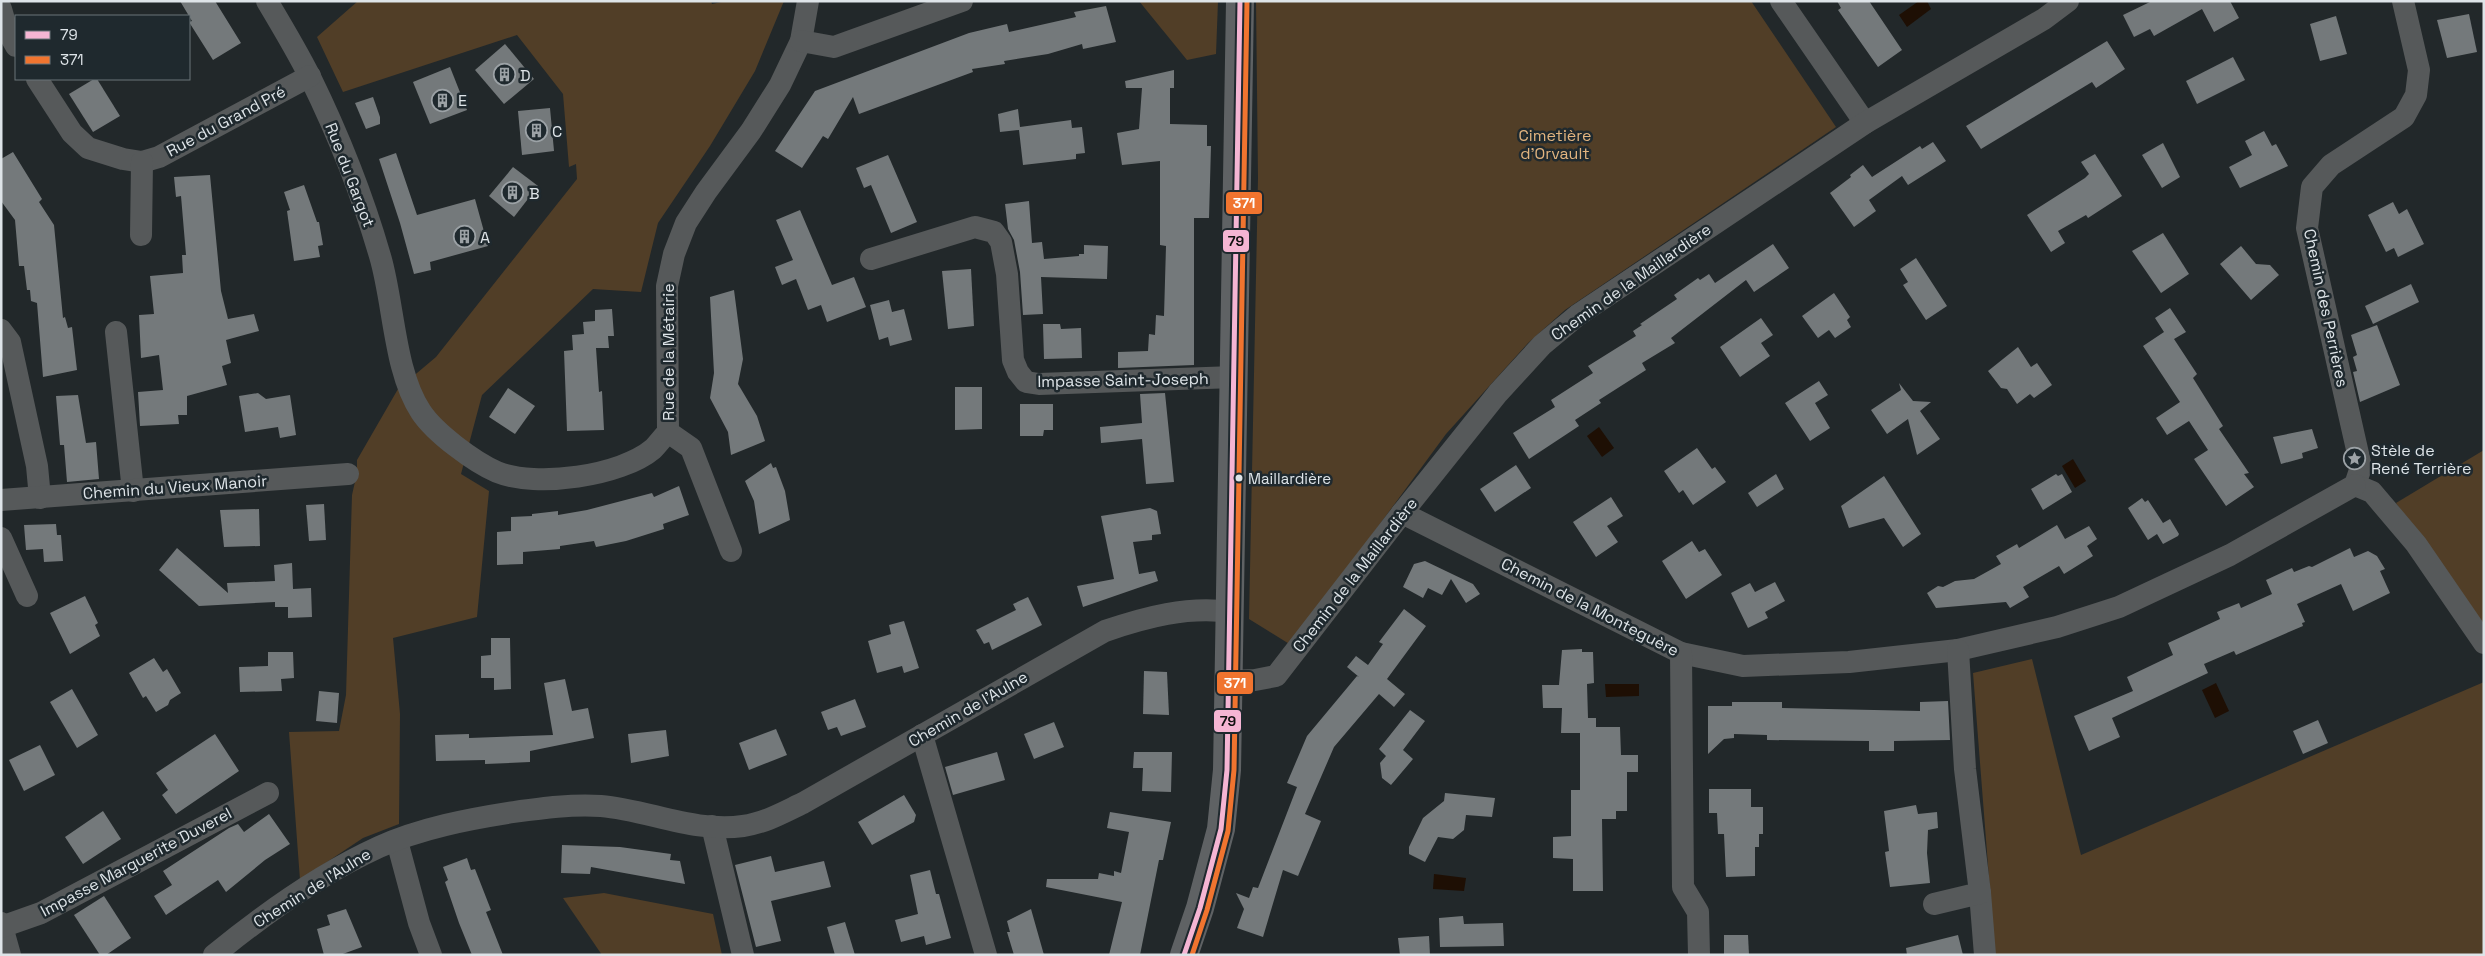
<svg xmlns="http://www.w3.org/2000/svg" width="2485" height="956" viewBox="0 0 2485 956" font-family="'Space Grotesk',sans-serif">
  <style>
    .green { fill: #513e27 }
    .water { fill: #1e0f04 }
    .building { fill: #74797b }
    .lines { fill: none; stroke-linecap: round; stroke-linejoin: round }
    .minor { stroke: #56595a; stroke-width: 22 }
    .major { stroke: #5f6264; stroke-width: 28 }
    .bus-1-casing { stroke: #1f292e; stroke-width: 9 }
    .bus-2-casing { stroke: #1f292e; stroke-width: 9 }
    .bus-1 { stroke: #f5b5d3; stroke-width: 5 }
    .bus-2 { stroke: #f0742f; stroke-width: 5 }
    .bus-dot { fill: #dee4e8; stroke: #1f292e; stroke-width: 2 }
    .labels { text-anchor: middle; dominant-baseline: central; stroke-width: 5; stroke-linejoin: round; paint-order: stroke }
    .bus-label { font-size: 15px; fill: #dee4e8; stroke: #1f292e; text-anchor: start }
    .poi-label { font-size: 16px; fill: #dee4e8; stroke: #1f292e; text-anchor: start }
    .street-label { font-size: 16px; fill: #dee4e8; stroke: #1f292e }
    .park-label { font-size: 16px; fill: #e2b47f; stroke: #1f292e }
    .line-badge { stroke: #1f292e; stroke-width: 2 }
    .badge-label { font-size: 14px; text-anchor: middle; font-weight: bold; fill: #fff }
    .pale-badge-label { font-size: 14px; text-anchor: middle; font-weight: bold; fill: #111 }
  </style>
  <rect width="100%" height="100%" fill="#22282a"/>
  <!-- green -->
  <g class="green">
    <path d="M358 1H711L712 4 726 1H784L755 71 710 146 658 223 641 292 593 289 482 395 461 474 489 491 477 617 393 638 400 714 399 824 363 838 300 880 289 732 339 731 346 695 352 495 357 473V460L398 389 436 357 577 179 576 164 569 167 563 94 517 35 343 92 317 37Z"/>
    <path d="M1139 1H1218L1216 54 1187 60Z"/>
    <path d="M1256 1H1751L1836 127 1565 310 1528 343 1446 434 1291 645 1249 619 1258 178Z"/>
    <path d="M2484 450V631L2396 503Z"/>
    <path d="M2032 659 2081 855 2484 682V955H1995L1973 673Z"/>
    <path d="M604 893 713 914 722 955H602L563 898Z"/>
  </g>
  <!-- water -->
  <g class="water">
    <path d="M1919 1H1927L1931 9 1907 27 1899 15Z"/>
    <path d="M1599 427 1614 448 1602 457 1587 436Z"/>
    <path d="M2073 459 2086 481 2075 488 2062 466Z"/>
    <path d="M2216 683 2229 711 2215 718 2202 690Z"/>
    <path d="M1605 684H1639V696L1606 697Z"/>
    <path d="M1434 874 1466 878 1464 891 1433 889Z"/>
  </g>
  <!-- building -->
  <g class="building">
    <path d="M180 1H215L241 43 213 60 189 22 192 21Z"/>
    <path d="M1837 1H1869L1902 50 1878 67 1838 10 1841 8Z"/>
    <path d="M2152 1H2230L2239 18 2214 32 2202 9 2154 36 2150 29 2134 37 2123 15Z"/>
    <path d="M1106 6 1116 42 1083 49 1082 44 1048 54 1004 61 1005 64 972 69 973 72 859 114 853 97 828 139 823 136 802 168 775 151 815 91 969 33 1007 24 1009 32 1076 17 1074 12Z"/>
    <path d="M2469 14 2477 52 2447 58 2437 20Z"/>
    <path d="M2336 16 2347 54 2320 61 2310 24Z"/>
    <path d="M2107 41 2125 69 2096 88 2092 82 1981 149 1966 126Z"/>
    <path d="M505 44 534 79 504 104 475 70Z"/>
    <path d="M2233 57 2245 80 2197 104 2186 81Z"/>
    <path d="M450 67 467 110 430 124 413 82Z"/>
    <path d="M1174 70V88H1170V124L1207 125V146H1211L1209 218H1194V365L1118 368V352L1148 351 1149 334 1155 335 1156 315 1164 316 1166 246 1160 245V161L1122 165 1117 133 1139 129 1142 88H1126L1125 81Z"/>
    <path d="M94 79H97L120 116 93 132 69 94Z"/>
    <path d="M373 97 380 117V124L366 129 355 103Z"/>
    <path d="M550 108 554 151 522 155 518 111Z"/>
    <path d="M1018 109 1020 127 1071 120 1072 128 1082 127 1085 153 1076 154V159L1023 165 1019 130 1000 132 998 114Z"/>
    <path d="M2264 131 2272 146 2276 144 2288 166 2240 188 2229 167 2252 155 2245 141Z"/>
    <path d="M1933 142 1946 161 1908 185 1902 176 1869 200 1876 211 1854 227 1830 193 1851 177 1850 175 1863 165 1872 177 1920 146 1922 149Z"/>
    <path d="M2163 143 2180 177 2162 188 2142 155Z"/>
    <path d="M13 152 42 199 39 202 54 225 63 318 65 317 68 328 72 327 77 370 43 377 37 303 31 301 30 290H27L24 266H19L15 220 1 201V159Z"/>
    <path d="M396 153 417 215 475 199 488 246 430 262 431 270 414 274 400 223 379 159Z"/>
    <path d="M2095 154 2122 196 2088 218 2086 215 2058 231 2065 243 2051 252 2027 215 2085 178 2089 174 2081 162Z"/>
    <path d="M888 155 917 222 891 233 871 185 864 188 856 168Z"/>
    <path d="M513 167 538 186 514 217 489 196Z"/>
    <path d="M210 175 221 291 228 319 254 314 259 331 226 340 231 363 222 366 227 385 187 396V415H178L179 424 140 426 138 392 163 390 159 355 141 358 139 315 154 314 150 276 183 273 182 255H186L181 196 176 197 174 177Z"/>
    <path d="M304 185 317 222H319L323 245 318 246 320 257 294 261 287 211 290 210 284 192Z"/>
    <path d="M1029 201 1032 243 1042 242 1044 259 1079 256V254H1084V245L1108 246 1107 279 1041 277 1043 314 1023 315 1020 272 1014 240 1008 229 1005 204Z"/>
    <path d="M2393 202 2399 214 2407 209 2424 244 2398 257 2394 248 2386 252 2368 215Z"/>
    <path d="M800 210 832 285 854 277 866 307 827 322 821 305 808 310 796 279 782 285 775 267 793 260 776 220Z"/>
    <path d="M2163 233 2189 274 2161 293 2132 251Z"/>
    <path d="M1773 244 1789 268 1754 292 1746 280 1671 338 1675 343 1642 363 1646 370 1599 400 1601 403 1575 420 1579 426 1529 459 1513 433 1555 407 1551 400 1593 373 1588 366 1636 336 1633 331 1642 325 1640 324 1677 299 1674 295 1698 278 1700 280 1709 274 1715 283Z"/>
    <path d="M2241 246 2256 264 2270 265 2279 275 2251 300 2220 264Z"/>
    <path d="M1916 258 1947 306 1926 320 1903 285 1908 282 1900 269Z"/>
    <path d="M971 269 974 326 948 329 942 271Z"/>
    <path d="M2411 284 2419 302 2373 324 2365 306Z"/>
    <path d="M734 290 743 359 738 384 757 416 765 441 731 455 728 432 710 398 714 373 710 297Z"/>
    <path d="M1834 293 1850 317 1847 320 1851 327 1835 338 1829 330 1818 338 1802 316Z"/>
    <path d="M889 300 892 312 904 309 912 340 890 346 888 337 879 340 870 305Z"/>
    <path d="M2170 308 2186 332 2174 339 2197 374 2193 378 2223 426 2219 429 2249 473 2244 474 2254 487 2226 506 2194 459 2208 450 2189 421 2167 435 2156 418 2180 402 2143 346 2164 332 2155 318Z"/>
    <path d="M612 309 614 336H608L609 348H596L599 392 602 391 604 430 567 431 564 351 573 350 572 335 584 334 583 322 595 321V310Z"/>
    <path d="M1761 318 1773 335 1761 343 1770 356 1740 377 1720 347Z"/>
    <path d="M1043 324H1060L1061 329 1081 328 1082 358 1044 359Z"/>
    <path d="M2377 325 2400 385 2360 402 2353 372 2357 371 2353 357 2357 355 2351 335Z"/>
    <path d="M2018 347 2031 367 2037 363 2052 385 2034 398 2030 394 2017 404 2007 389 2001 388 1988 371Z"/>
    <path d="M1819 381 1828 395 1815 403 1830 428 1810 441 1785 403Z"/>
    <path d="M1899 383 1913 401 1931 402 1920 411 1940 439 1917 455 1908 419 1887 434 1871 410 1901 390Z"/>
    <path d="M955 387H982V429L955 430Z"/>
    <path d="M508 388 535 406 515 434 489 417Z"/>
    <path d="M258 393 266 399 290 395 296 435 280 438 278 427 245 432 239 396Z"/>
    <path d="M1165 393 1174 482 1146 484 1142 439 1101 443 1100 427 1142 423 1140 394Z"/>
    <path d="M78 395 86 443 96 442 99 479 67 482 64 445H60L56 396Z"/>
    <path d="M1020 404H1053V430H1044L1043 436H1020Z"/>
    <path d="M2312 429 2318 448 2302 453 2303 458 2281 464 2273 437Z"/>
    <path d="M1697 448 1712 469 1715 467 1726 482 1693 505 1683 490 1679 493 1664 471Z"/>
    <path d="M771 463 773 468 776 467 785 491 790 520 759 534 754 501 745 481Z"/>
    <path d="M1516 465 1531 488 1495 512 1480 489Z"/>
    <path d="M1776 474 1784 489 1757 507 1748 493Z"/>
    <path d="M2056 474 2058 476 2062 474 2072 492 2043 510 2031 489Z"/>
    <path d="M1884 476 1921 534 1903 547 1884 518 1849 528 1841 506Z"/>
    <path d="M679 486 689 515 663 524 664 529 626 541 596 547 594 541 560 546V549L523 552V564L497 565V532L511 531V517L532 516V514L558 511V515L587 510 652 493 654 497Z"/>
    <path d="M1611 497 1623 516 1607 526 1618 542 1596 557 1573 522Z"/>
    <path d="M2142 498 2145 502 2148 500 2163 523 2170 519 2179 534 2178 536 2163 544 2157 534 2148 540 2128 508Z"/>
    <path d="M324 504 326 540 309 541 306 505Z"/>
    <path d="M1150 508 1157 511 1161 534 1152 535V540L1133 542 1139 574 1155 571 1158 581 1083 607 1077 586 1114 579 1101 516Z"/>
    <path d="M259 509 260 546 224 547 220 510Z"/>
    <path d="M56 524 57 535H61L63 561 44 562 43 549 26 550 24 525Z"/>
    <path d="M2057 525 2065 539 2089 526 2097 539 2087 546 2093 556 2064 574 2059 566 2023 587 2029 597 2010 608 2006 602 1936 608 1927 593 1938 586 1943 587 1955 581 1974 579 2001 564 1996 556 2017 544 2019 548Z"/>
    <path d="M1692 541 1699 552 1705 549 1722 575 1686 599 1662 561Z"/>
    <path d="M177 548 228 593 227 583 275 581 274 565 292 563 293 589 311 588 312 617 288 618V607H275V602L199 606 159 570Z"/>
    <path d="M2350 548 2354 557 2368 551 2377 556 2385 569 2380 571 2390 593 2353 611 2341 584 2297 604 2305 622 2302 623 2303 626 2236 655 2234 651 2204 664 2208 673 2112 718 2120 737 2089 751 2074 716 2133 691 2127 677 2173 655 2168 643 2220 619 2217 612 2239 603 2241 608 2272 594 2266 580 2292 568 2294 572 2309 566 2312 567Z"/>
    <path d="M1425 561 1473 584 1480 594 1466 603 1451 579 1442 595 1428 588 1423 598 1403 587 1414 564Z"/>
    <path d="M1775 582 1785 601 1765 612 1768 618 1748 628 1731 593 1750 583 1755 592Z"/>
    <path d="M85 596 98 623 95 625 100 636 70 654 50 613Z"/>
    <path d="M1028 597 1042 625 992 650 989 642 984 644 976 630 1016 610 1013 604Z"/>
    <path d="M1404 609 1426 626 1387 679 1405 694 1394 707 1379 694 1334 747 1305 814 1321 821 1298 876 1283 870 1263 937 1237 928 1244 909 1236 893 1249 898 1253 887 1258 888 1297 787 1287 783 1307 736 1357 676 1359 677 1347 667 1356 656 1368 665 1383 644 1379 642Z"/>
    <path d="M904 621 919 668 904 673 902 666 877 673 868 641 891 634 889 625Z"/>
    <path d="M491 638H510L511 689 494 690V678H481V656L491 655Z"/>
    <path d="M1582 649V652H1593L1594 683 1587 684 1588 718H1596V727H1620L1621 755H1638V772H1627V811H1616V819H1602L1603 891H1573V859L1553 858V837L1571 836V790H1580V733H1561L1562 708H1543L1542 685H1559L1562 650Z"/>
    <path d="M268 652H293L294 678 281 679 282 691 240 692 239 667 268 666Z"/>
    <path d="M154 658 163 672 167 669 181 693 170 700 168 705 156 712 146 696 143 698 129 673Z"/>
    <path d="M1144 671 1167 672 1169 715 1143 714Z"/>
    <path d="M565 679 572 711 588 708 594 738 530 751V762L485 764V760L436 761 435 735 469 734V738L553 735 544 683Z"/>
    <path d="M72 689 98 735 77 748 50 702Z"/>
    <path d="M319 691 339 693 337 723 316 721Z"/>
    <path d="M855 699 866 727 841 736 837 727 828 730 821 712Z"/>
    <path d="M1948 701 1950 740 1894 741V751H1869V741L1767 740V735L1734 734V738L1724 739 1708 754V706H1732V702H1782V708L1920 711V702Z"/>
    <path d="M1410 710 1425 721 1403 750 1413 759 1391 785 1382 778 1380 763 1386 756 1379 749Z"/>
    <path d="M2318 720 2328 743 2303 754 2293 731Z"/>
    <path d="M1054 722 1064 747 1034 759 1024 734Z"/>
    <path d="M776 729 787 755 749 770 739 743Z"/>
    <path d="M666 730 669 756 631 763 628 734Z"/>
    <path d="M215 734 239 771 176 814 162 795 168 790 156 773Z"/>
    <path d="M40 745 55 775 24 791 9 760Z"/>
    <path d="M997 752 1005 780 953 795 945 767Z"/>
    <path d="M1134 752H1172L1171 792 1142 791 1143 768H1133Z"/>
    <path d="M1709 789H1751V807H1763V834H1759V847H1755V876L1726 877 1724 834H1718L1717 813H1709Z"/>
    <path d="M1445 793 1495 798 1492 817 1466 815 1464 830 1453 839 1438 837 1425 862 1409 854V847L1423 818 1444 801Z"/>
    <path d="M904 795 916 815 914 822 872 845 858 822Z"/>
    <path d="M1916 805 1918 814 1937 812 1938 828 1928 830 1927 853 1930 883 1890 887 1885 852 1889 851 1884 811Z"/>
    <path d="M103 811 121 839 83 864 65 837Z"/>
    <path d="M1110 812 1171 822 1163 860H1159L1140 955H1109L1122 902 1046 887 1047 879H1098L1099 873 1114 876V871L1121 873 1129 832 1107 828Z"/>
    <path d="M269 814 290 844 265 860 226 892 218 880 166 915 154 896 172 885 163 871 229 828 238 824 244 832Z"/>
    <path d="M562 845 620 847 671 854 670 860 680 861 685 884 591 867 590 874 561 873Z"/>
    <path d="M771 856 775 872 824 861 831 887 771 901 781 941 756 947 735 865Z"/>
    <path d="M467 858 471 870 475 869 491 910 486 912 503 955H472L459 923 445 882 448 880 443 867Z"/>
    <path d="M930 870 936 894H939L951 938 926 945 924 936 901 942 895 920 918 914 910 875Z"/>
    <path d="M104 896 131 938 106 955H100L74 915Z"/>
    <path d="M346 909 362 947 340 955H324L317 929 330 925 327 915Z"/>
    <path d="M1031 909 1044 955H1014L1007 932H1010L1007 921Z"/>
    <path d="M1463 916 1464 924 1503 923 1504 946 1440 947 1439 918Z"/>
    <path d="M845 922 855 955H835L827 927Z"/>
    <path d="M1724 935H1748L1749 955H1724Z"/>
    <path d="M1958 935 1963 955H1907L1906 948Z"/>
    <path d="M1429 936 1430 955H1400L1398 938Z"/>
  </g>
  <g class="lines">
    <!-- minor -->
    <g class="minor">
      <path d="M267 1C282 26 297 51 310 77 338 134 362 194 380 256 394 303 394 372 421 412 435 433 474 462 497 472 536 488 621 476 653 449 658 444 663 437 668 432L667 286 674 254 686 223 706 192 751 131 780 85 801 41 808 1"/>
      <path d="M1781 1 1865 123"/>
      <path d="M1 9 7 30 16 46"/>
      <path d="M801 41 834 47 962 1"/>
      <path d="M37 79 72 133 88 148 123 159 142 162 159 157 310 76"/>
      <path d="M141 235 142 162"/>
      <path d="M871 259 975 227 994 232 1001 242 1007 274 1013 360 1018 372 1026 382 1039 384 1234 377"/>
      <path d="M1 330 10 342 37 466 40 498"/>
      <path d="M116 332 133 491"/>
      <path d="M668 432 691 448 731 551"/>
      <path d="M2355 485 2361 467 2307 228 2312 187 2331 165 2404 117 2416 95 2419 70 2403 1"/>
      <path d="M2355 485 2372 492 2416 544 2484 643"/>
      <path d="M1 500 348 474"/>
      <path d="M1402 513 1681 653 1743 666 1849 662 1958 650 2057 627 2119 607 2230 555 2355 485"/>
      <path d="M1 538 27 596"/>
      <path d="M1681 653 1683 887 1698 912 1699 955"/>
      <path d="M1229 681 1255 680 1276 676 1402 513 1498 393 1542 345 1578 315 1865 123 2044 19 2068 1"/>
      <path d="M922 735 986 955"/>
      <path d="M712 826 743 955"/>
      <path d="M397 841 419 923 431 955"/>
      <path d="M1980 893 1985 955"/>
      <path d="M1934 904 1980 893 1965 769 1958 650"/>
      <path d="M1 923 10 955"/>
      <path d="M1 927 41 913 268 793"/>
      <path d="M214 955C264 914 320 874 379 847 421 828 469 819 514 812 543 808 572 804 601 806 648 810 695 833 743 826 765 823 784 812 803 803L1105 631C1146 617 1187 606 1231 612"/>
    </g>
    <!-- major -->
    <path class="major" d="M1184 955 1200 908 1221 829 1227 770 1240 1"/>
    <defs>
      <path id="bus-1" d="M1184 955 1200 908 1221 829 1227 770 1240 1"/>
      <path id="bus-2" d="M1192 955 1207 910 1228 831 1234 770 1247 1"/>
    </defs>
    <!-- bus-1 casing -->
    <use href="#bus-1" class="bus-1-casing"/>
    <!-- bus-2 casing -->
    <use href="#bus-2" class="bus-2-casing"/>
    <!-- bus-1 -->
    <use href="#bus-1" class="bus-1"/>
    <!-- bus-2 -->
    <use href="#bus-2" class="bus-2"/>
  </g>
  <!-- icons -->
  <defs>
    <symbol id="building-ring" viewBox="-11 -11 22 22"><circle r="9.5" fill="#1f292e" stroke="#9ca2a6" stroke-width="1.5"/><path d="M-4-6H4V6H1V3H-1V6H-4ZM-2.5-4.3h1.7v1.8h-1.7ZM.8-4.3h1.7v1.8H.8ZM-2.5-1h1.7V.8h-1.7ZM.8-1h1.7V.8H.8Z" fill="#9ca2a6"/></symbol>
    <symbol id="sight-ring" viewBox="-11 -11 22 22"><circle r="9.5" fill="#1f292e" stroke="#9ca2a6" stroke-width="1.5"/><path d="M0-6L1.8-2.2L6-1.7L2.9 1.2L3.7 5.4L0 3.3L-3.7 5.4L-2.9 1.2L-6-1.7L-1.8-2.2Z" fill="#9ca2a6"/></symbol>
  </defs>
  <g fill-rule="evenodd">
    <use href="#building-ring" x="492" y="62" width="25" height="25"/>
    <use href="#building-ring" x="430" y="88" width="25" height="25"/>
    <use href="#building-ring" x="524" y="118" width="25" height="25"/>
    <use href="#building-ring" x="500" y="180" width="25" height="25"/>
    <use href="#building-ring" x="452" y="224" width="25" height="25"/>
    <use href="#sight-ring" x="2342" y="446" width="25" height="25"/>
  </g>
  <!-- markers -->
  <circle class="bus-dot" cx="1239" cy="478" r="4.5"/>
  <g class="labels">
    <!-- bus labels -->
    <g class="bus-label">
      <text x="1248" y="478">Maillardière</text>
    </g>
    <!-- poi labels -->
    <g class="poi-label">
      <text x="520" y="75">D</text>
      <text x="458" y="100">E</text>
      <text x="552" y="131">C</text>
      <text x="529" y="193">B</text>
      <text x="480" y="237">A</text>
      <text x="2371" y="450">Stèle de<tspan x="2371" dy="18">René Terrière</tspan></text>
    </g>
    <!-- street labels -->
    <g class="street-label">
      <text transform="translate(226 121) rotate(-28)">Rue du Grand Pré</text>
      <text transform="translate(350 175) rotate(69)">Rue du Gargot</text>
      <text transform="translate(1631 282) rotate(-35)">Chemin de la Maillardière</text>
      <text transform="translate(2326 308) rotate(78)">Chemin des Perrières</text>
      <text transform="translate(668 352) rotate(-90)">Rue de la Métairie</text>
      <text transform="translate(1123 380) rotate(-1)">Impasse Saint-Joseph</text>
      <text transform="translate(175 487) rotate(-4)">Chemin du Vieux Manoir</text>
      <text transform="translate(1355 575) rotate(-52)">Chemin de la Maillardière</text>
      <text transform="translate(1590 607) rotate(27)">Chemin de la Monteguère</text>
      <text transform="translate(968 709) rotate(-30)">Chemin de l'Aulne</text>
      <text transform="translate(136 862) rotate(-28)">Impasse Marguerite Duverel</text>
      <text transform="translate(312 888) rotate(-32)">Chemin de l'Aulne</text>
    </g>
    <!-- park labels -->
    <g class="park-label">
      <text x="1555" y="135">Cimetière<tspan x="1555" dy="18">d'Orvault</tspan></text>
    </g>
  </g>
  <g class="line-badge">
    <rect x="1225" y="191" width="38" height="24" rx="5" fill="#f0742f"/>
    <rect x="1222" y="229" width="28" height="24" rx="5" fill="#f5b5d3"/>
    <rect x="1216" y="671" width="38" height="24" rx="5" fill="#f0742f"/>
    <rect x="1213" y="709" width="29" height="24" rx="5" fill="#f5b5d3"/>
  </g>
  <g class="badge-label">
    <text x="1244" y="208">371</text>
    <text x="1235" y="688">371</text>
  </g>
  <g class="pale-badge-label">
    <text x="1236" y="246">79</text>
    <text x="1228" y="726">79</text>
  </g>
  <!-- border -->
  <rect width="2485" height="956" fill="none" stroke="#dee4e8" stroke-width="5"/>
  <!-- legend -->
  <rect x="15" y="15" width="175" height="65" fill="#1f292e" stroke="#6b7478"/>
  <rect x="25" y="31" width="25" height="8" fill="#f5b5d3" stroke="#6b7478"/>
  <text x="60" y="40" font-size="15" fill="#dee4e8">79</text>
  <rect x="25" y="56" width="25" height="8" fill="#f0742f" stroke="#6b7478"/>
  <text x="60" y="65" font-size="15" fill="#dee4e8">371</text>
</svg>
